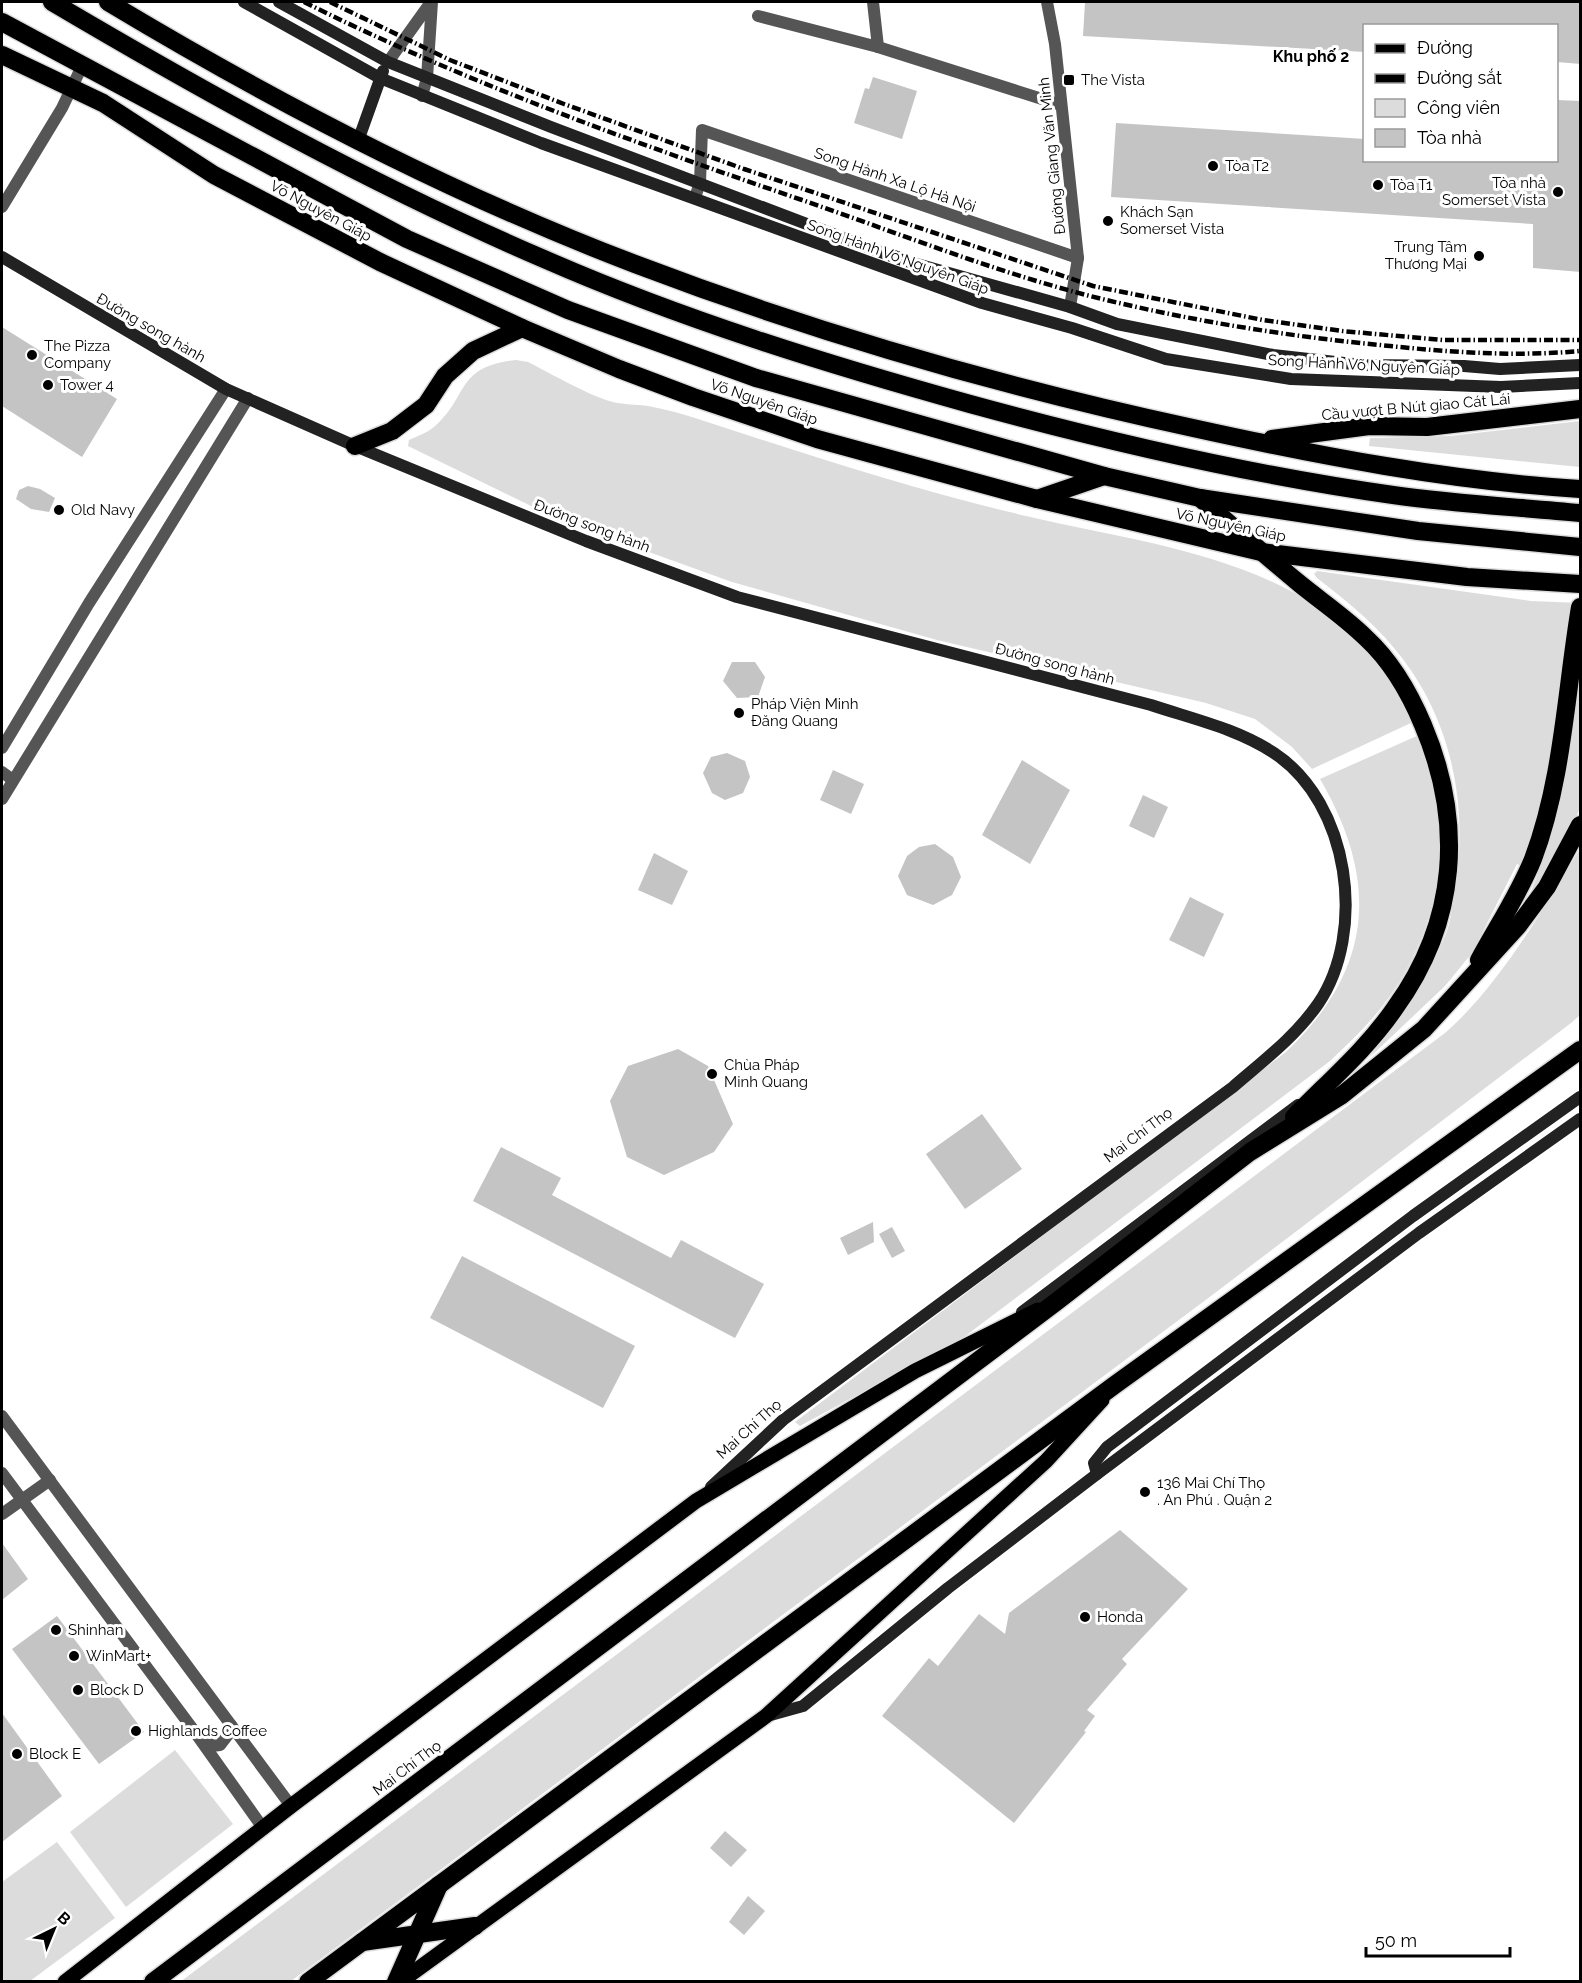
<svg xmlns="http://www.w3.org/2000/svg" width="1582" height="1983" viewBox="0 0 1582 1983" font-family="Raleway,sans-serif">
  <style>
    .green { fill: #dcdcdc }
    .building { fill: #c4c4c4 }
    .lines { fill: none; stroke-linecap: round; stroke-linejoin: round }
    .primary-casing { stroke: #dbdbdb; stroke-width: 18 }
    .highway-casing { stroke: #dbdbdb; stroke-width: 21 }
    .street { stroke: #555; stroke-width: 12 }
    .secondary { stroke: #222; stroke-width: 12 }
    .primary { stroke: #000; stroke-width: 15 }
    .highway { stroke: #000; stroke-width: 18 }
    .rail { stroke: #000; stroke-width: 4.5; stroke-dasharray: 9 3 1.5 3; stroke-linecap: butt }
    .poi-dot { fill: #000; stroke: #fff; stroke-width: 2 }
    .labels { text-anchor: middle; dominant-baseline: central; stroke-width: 6; stroke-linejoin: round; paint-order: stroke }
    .poi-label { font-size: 15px; fill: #000; stroke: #fff; text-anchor: start }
    .street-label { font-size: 15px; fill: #000; stroke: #fff }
    .neighbourhood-label { font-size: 16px; font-weight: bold; fill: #000; stroke: #fff }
  </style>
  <rect width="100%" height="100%" fill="#fff"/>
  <!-- green -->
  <g class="green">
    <path d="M516 360 528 362C552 374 589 396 613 402 624 405 636 404 648 406 664 409 680 413 695 418 805 454 914 490 1026 516 1115 537 1209 548 1291 591 1341 617 1392 671 1413 722L1312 769 1292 747 1255 719 1206 703 937 640 732 582 560 520 408 446 409 440C417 436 427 433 434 427 470 396 454 367 516 360Z"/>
    <path d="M1580 421V467L1369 446 1370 438 1450 436Z"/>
    <path d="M1317 571 1531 601 1580 603V808C1567 842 1548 871 1527 901L1538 874 1517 864 1472 953 1445 986 1369 1058C1401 1018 1429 979 1447 931 1451 920 1452 907 1454 895 1470 809 1452 716 1394 648 1372 621 1344 599 1317 578L1314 574Z"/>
    <path d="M1419 735C1424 749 1430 764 1434 779 1452 858 1432 945 1381 1008 1366 1027 1348 1044 1330 1061L964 1337 800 1426 795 1422 1286 1052C1373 969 1380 882 1320 779Z"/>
    <path d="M1580 849V1015L1571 1023 1207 1299 291 1981 180 1982 1445 1033C1499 986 1543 909 1580 849Z"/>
    <path d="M175 1750 233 1824 126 1907 70 1832Z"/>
    <path d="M57 1842 115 1918 30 1981H2V1882Z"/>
  </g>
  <!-- building -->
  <g class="building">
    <path d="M1085 2H1581V64L1557 62V26H1365V52L1083 36Z"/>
    <path d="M873 77 917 91 902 139 854 123 865 88 869 89Z"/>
    <path d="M1557 100 1581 101V272L1533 268V224L1111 197 1116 123 1365 139V160H1557Z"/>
    <path d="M2 327 117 399 82 457 2 406Z"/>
    <path d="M28 486 40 489 55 498 49 512 31 509 16 499 19 490Z"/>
    <path d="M732 662H755L765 677 758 697 737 698 723 681Z"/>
    <path d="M727 753 745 761 750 777 743 793 725 800 712 793 703 773 711 757Z"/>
    <path d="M1022 760 1070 790 1030 864 982 835Z"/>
    <path d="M833 770 864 784 851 814 820 800Z"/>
    <path d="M1143 795 1168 807 1154 838 1129 826Z"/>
    <path d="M935 844 953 857 961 877 952 895 933 905 907 895 898 876 907 856 919 847Z"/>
    <path d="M654 853 688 871 672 905 638 890Z"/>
    <path d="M1190 897 1224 914 1204 957 1169 940Z"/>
    <path d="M678 1049 708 1066 733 1124 714 1152 664 1175 627 1157 610 1101 628 1066Z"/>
    <path d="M982 1114 1022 1169 965 1209 926 1154Z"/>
    <path d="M501 1147 561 1178 552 1195 671 1258 681 1240 764 1284 735 1338 473 1201Z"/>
    <path d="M873 1222 874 1242 848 1255 840 1238Z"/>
    <path d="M892 1227 905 1251 892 1258 879 1234Z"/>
    <path d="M462 1256 635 1346 603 1408 430 1318Z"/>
    <path d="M1120 1530 1188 1589 1122 1659 1127 1664 1087 1710 1095 1716 1084 1731 1086 1732 1014 1823 882 1716 929 1658 938 1666 979 1614 1005 1634 1009 1613Z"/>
    <path d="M2 1543 28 1579 2 1600Z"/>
    <path d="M57 1616 144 1732 99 1764 12 1649Z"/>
    <path d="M2 1713 62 1796 2 1842Z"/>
    <path d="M725 1831 747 1850 731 1867 710 1848Z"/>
    <path d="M748 1896 765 1911 744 1935 729 1922Z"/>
  </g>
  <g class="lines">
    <defs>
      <g id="primary">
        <path d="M65 1982 291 1806 696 1501 915 1371 1038 1310"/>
        <path d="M400 1982 766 1716 1046 1461 1102 1400"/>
      </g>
      <g id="highway">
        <path d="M52 2C211 96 374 186 544 259 681 319 826 364 970 404 1109 442 1251 475 1393 495 1455 504 1518 507 1580 513"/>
        <path d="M108 2C276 103 451 194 635 264 816 333 1003 387 1193 428 1320 456 1450 481 1580 489"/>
        <path d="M2 22 407 239 568 310 756 378 1104 476 1200 498 1418 531 1580 547"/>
        <path d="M2 55 103 103 214 175 380 262 522 328 619 369 693 397 817 439 1037 499 1261 552 1467 577 1580 584"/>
        <path d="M1272 439 1369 426 1427 427 1580 409"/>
        <path d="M355 446 392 431 426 405 445 376 473 351 522 328"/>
        <path d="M1200 498C1233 527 1266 556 1300 584 1322 602 1346 618 1366 638 1391 661 1410 694 1423 725 1464 822 1458 921 1395 1008 1367 1049 1328 1082 1294 1117"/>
        <path d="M1037 499 1104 476"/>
        <path d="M1479 960C1497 927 1519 894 1533 859 1563 780 1566 690 1580 607"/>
        <path d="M362 1942 475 1926"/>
        <path d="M153 1982 1056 1302 1250 1152 1342 1095 1424 1029 1518 926 1547 887 1580 825"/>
        <path d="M308 1982 1116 1384 1580 1050"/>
        <path d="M396 1982 439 1885"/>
      </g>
    </defs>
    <!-- primary casing -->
    <use href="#primary" class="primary-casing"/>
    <!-- highway casing -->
    <use href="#highway" class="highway-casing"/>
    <!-- street -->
    <g class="street">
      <path d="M873 2 878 47"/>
      <path d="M1047 2 1055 44 1078 258 1070 307"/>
      <path d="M758 16 878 47 1061 105"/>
      <path d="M388 62 431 2"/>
      <path d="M422 96 427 78 432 2"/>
      <path d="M695 198 700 182 702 130 1078 258"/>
      <path d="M2 207 62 108 83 64"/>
      <path d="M2 748 89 603 226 389"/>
      <path d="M2 772 13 780"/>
      <path d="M2 799 248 398"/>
      <path d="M2 1416 291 1806"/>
      <path d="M2 1473 192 1728 263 1828"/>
      <path d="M2 1514 50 1480"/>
      <path d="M202 1736 212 1746 220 1745 230 1732 231 1725"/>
    </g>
    <!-- secondary -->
    <g class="secondary">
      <path d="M244 2 380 78 541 143 982 303 1072 328 1166 359 1291 379 1501 387 1580 383"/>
      <path d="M279 2 388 62 551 127 899 259 1070 307 1117 324 1273 355 1362 365 1464 366 1500 369 1580 365"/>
      <path d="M358 141 383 71"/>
      <path d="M2 257 226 389 355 446 586 541 737 597 1151 705C1193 719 1238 729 1274 753 1350 803 1367 932 1318 1004 1295 1037 1263 1061 1233 1087L783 1420 711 1487"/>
      <path d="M1022 1312 1298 1105"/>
      <path d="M1097 1474 1094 1463 1107 1447 1413 1216 1580 1097"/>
      <path d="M767 1716 803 1706 948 1588 1097 1474 1419 1233 1580 1119"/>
    </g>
    <!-- primary -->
    <use href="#primary" class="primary"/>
    <!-- highway -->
    <use href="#highway" class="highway"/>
    <!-- rail -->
    <g class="rail">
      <path d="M304 2C464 82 633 142 802 200 901 234 1000 274 1102 299 1193 321 1286 336 1380 345 1446 352 1514 357 1580 351"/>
      <path d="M330 2 450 60 564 104 744 169 1093 286 1263 320 1342 331 1443 340H1580"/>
    </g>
  </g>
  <!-- markers -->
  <g class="poi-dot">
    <rect x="1063" y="74" width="12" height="12" rx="3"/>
    <circle cx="1213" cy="166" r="6"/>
    <circle cx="1378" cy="185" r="6"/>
    <circle cx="1558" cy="192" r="6"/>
    <circle cx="1108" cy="221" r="6"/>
    <circle cx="1479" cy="256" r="6"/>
    <circle cx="32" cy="355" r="6"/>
    <circle cx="48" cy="385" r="6"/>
    <circle cx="59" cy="510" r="6"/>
    <circle cx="739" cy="713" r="6"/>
    <circle cx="712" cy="1074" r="6"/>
    <circle cx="1145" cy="1492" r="6"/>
    <circle cx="1085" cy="1617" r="6"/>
    <circle cx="56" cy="1630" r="6"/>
    <circle cx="74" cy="1656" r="6"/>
    <circle cx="78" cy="1690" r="6"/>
    <circle cx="136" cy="1731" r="6"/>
    <circle cx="17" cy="1754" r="6"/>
  </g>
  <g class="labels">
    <!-- poi labels -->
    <g class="poi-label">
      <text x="1081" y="80">The Vista</text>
      <text x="1225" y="166">Tòa T2</text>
      <text x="1546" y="183" text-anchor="end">Tòa nhà<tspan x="1546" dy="17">Somerset Vista</tspan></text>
      <text x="1390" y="185">Tòa T1</text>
      <text x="1120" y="212">Khách Sạn<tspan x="1120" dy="17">Somerset Vista</tspan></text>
      <text x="1467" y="247" text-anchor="end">Trung Tâm<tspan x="1467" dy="17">Thương Mại</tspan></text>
      <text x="44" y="346">The Pizza<tspan x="44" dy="17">Company</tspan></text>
      <text x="60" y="385">Tower 4</text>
      <text x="71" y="510">Old Navy</text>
      <text x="751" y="704">Pháp Viện Minh<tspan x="751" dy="17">Đăng Quang</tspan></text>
      <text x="724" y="1065">Chùa Pháp<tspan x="724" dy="17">Minh Quang</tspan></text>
      <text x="1157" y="1483">136 Mai Chí Thọ<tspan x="1157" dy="17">. An Phú . Quận 2</tspan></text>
      <text x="1097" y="1617">Honda</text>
      <text x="68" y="1630">Shinhan</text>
      <text x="86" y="1656">WinMart+</text>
      <text x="90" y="1690">Block D</text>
      <text x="148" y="1731">Highlands Coffee</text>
      <text x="29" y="1754">Block E</text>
    </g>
    <!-- street labels -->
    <g class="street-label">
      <text transform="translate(1052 156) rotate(-96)">Đường Giang Văn Minh</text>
      <text transform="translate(895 180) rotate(19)">Song Hành Xa Lộ Hà Nội</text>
      <text transform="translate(321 211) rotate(28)">Võ Nguyên Giáp</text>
      <text transform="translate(898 257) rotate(20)">Song Hành Võ Nguyên Giáp</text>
      <text transform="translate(151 328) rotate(30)">Đường song hành</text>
      <text transform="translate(1364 365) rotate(3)">Song Hành Võ Nguyên Giáp</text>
      <text transform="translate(764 402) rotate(19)">Võ Nguyên Giáp</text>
      <text transform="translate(1416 407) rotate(-5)">Cầu vượt B Nút giao Cát Lái</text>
      <text transform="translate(1231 525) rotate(12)">Võ Nguyên Giáp</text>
      <text transform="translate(592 526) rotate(21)">Đường song hành</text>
      <text transform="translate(1055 664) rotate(15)">Đường song hành</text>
      <text transform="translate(1138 1135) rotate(-37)">Mai Chí Thọ</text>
      <text transform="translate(749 1429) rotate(-42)">Mai Chí Thọ</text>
      <text transform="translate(407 1768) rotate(-37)">Mai Chí Thọ</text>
    </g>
    <!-- neighbourhood labels -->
    <g class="neighbourhood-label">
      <text x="1311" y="56">Khu phố 2</text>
    </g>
  </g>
  <!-- border -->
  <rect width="1582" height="1983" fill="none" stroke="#000000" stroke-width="6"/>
  <!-- legend -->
  <rect x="1363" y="24" width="195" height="138" fill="#ffffff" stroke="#999999" stroke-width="1.5"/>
  <rect x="1375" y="44" width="30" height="9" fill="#000000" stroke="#999999" stroke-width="1.5"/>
  <text x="1417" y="54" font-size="18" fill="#000000">Đường</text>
  <rect x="1375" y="74" width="30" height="9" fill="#000000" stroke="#999999" stroke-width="1.5"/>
  <text x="1417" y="84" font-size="18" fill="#000000">Đường sắt</text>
  <rect x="1375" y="99" width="30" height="18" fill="#dcdcdc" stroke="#999999" stroke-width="1.5"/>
  <text x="1417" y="114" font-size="18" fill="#000000">Công viên</text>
  <rect x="1375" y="129" width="30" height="18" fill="#c4c4c4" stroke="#999999" stroke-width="1.5"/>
  <text x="1417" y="144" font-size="18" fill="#000000">Tòa nhà</text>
  <!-- north arrow -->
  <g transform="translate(54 1929) rotate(43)" stroke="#ffffff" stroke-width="4.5" paint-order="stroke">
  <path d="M0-4.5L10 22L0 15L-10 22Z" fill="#000000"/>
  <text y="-9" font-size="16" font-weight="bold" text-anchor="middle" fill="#000000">B</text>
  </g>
  <!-- scale -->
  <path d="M1366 1947v9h144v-9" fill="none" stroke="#000000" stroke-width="3"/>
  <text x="1375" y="1947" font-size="18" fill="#000000" stroke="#ffffff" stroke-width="4.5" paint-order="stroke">50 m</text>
</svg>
